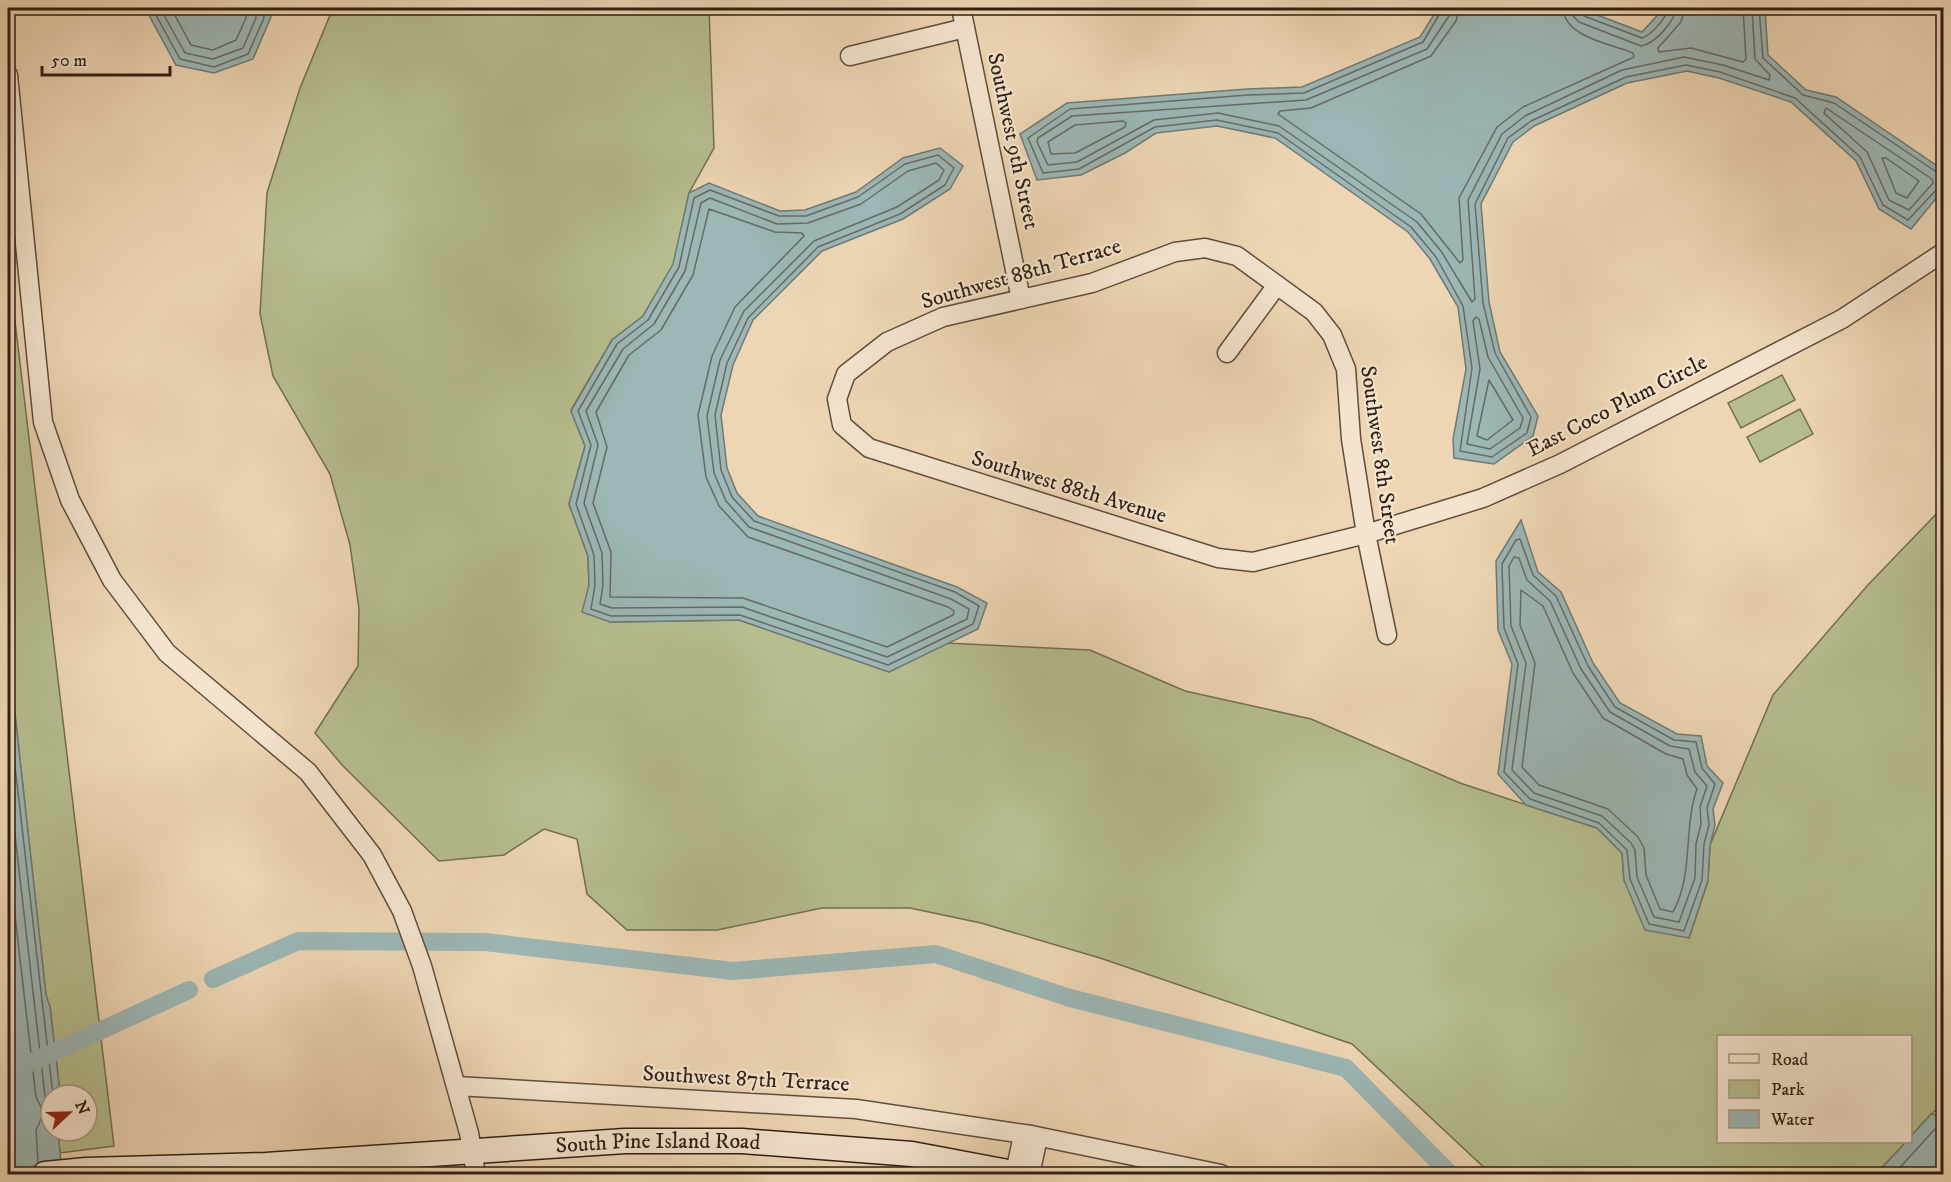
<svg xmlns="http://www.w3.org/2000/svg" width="1951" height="1182" viewBox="0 0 1951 1182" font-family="'IM FELL DW Pica',serif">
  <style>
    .green { fill: #b6be8f; stroke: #726e52; stroke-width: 1.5 }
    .water { fill: #9cb7b6; stroke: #707a75; stroke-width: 1.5 }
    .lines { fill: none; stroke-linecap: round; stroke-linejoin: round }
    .shore { stroke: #666b65; stroke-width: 1.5 }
    .canal { stroke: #9cb7b6; stroke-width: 18 }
    .minor-casing { stroke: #5f4d3c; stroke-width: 21 }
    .secondary-casing { stroke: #2f1f14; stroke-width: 27 }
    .minor { stroke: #f4e4ce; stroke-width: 18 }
    .secondary { stroke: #f4e4ce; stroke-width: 24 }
    .labels { text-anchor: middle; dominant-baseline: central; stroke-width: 4.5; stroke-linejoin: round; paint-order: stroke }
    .street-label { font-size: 22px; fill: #2f1f14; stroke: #f4e4ce }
  </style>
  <rect width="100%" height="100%" fill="#eed6b4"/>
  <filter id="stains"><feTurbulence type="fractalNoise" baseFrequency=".00333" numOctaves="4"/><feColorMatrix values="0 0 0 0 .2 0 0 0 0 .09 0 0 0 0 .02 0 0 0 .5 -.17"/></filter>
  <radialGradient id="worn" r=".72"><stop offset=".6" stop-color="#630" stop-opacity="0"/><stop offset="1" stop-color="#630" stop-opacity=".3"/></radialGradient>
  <!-- green -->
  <g class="green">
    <path d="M333 8H709L714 148 689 193 674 264 643 316 612 340 571 410 585 446 569 504 588 556 589 585 610 622 739 620 889 672 946 643 1090 650 1185 691 1311 719 1460 783 1597 828 1622 853 1624 881 1689 938 1708 881 1710 845 1773 695 1867 586 1943 507V1105L1931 1114 1911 1136 1910 1036H1718V1142H1906L1876 1174H1491L1352 1044 1100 958 981 923 910 908H822L717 930H627L587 894 577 839 544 829 504 855 439 861 343 766 315 733 358 666 359 609 350 545 330 474 273 376 260 314 267 193 300 88Z"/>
    <path d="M8 263 114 1146 60 1153 58 1131H87V1095H58L59 1084 50 1007 46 995 8 651Z"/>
    <path d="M1782 375 1795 400 1741 428 1728 403Z"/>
    <path d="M1800 409 1813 434 1760 462 1747 437Z"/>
  </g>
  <!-- water -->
  <g class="water">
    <path d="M145 8H267L271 17 253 59 214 73 176 65Z"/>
    <path d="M1438 8H1579L1642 32 1664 8H1765L1768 55 1806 90 1836 97 1943 170V190L1911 229 1879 209 1856 161 1791 102 1719 78 1687 71 1627 83 1534 126 1513 142 1481 204 1489 302 1500 352 1538 416 1533 436 1494 464 1454 458 1453 439 1466 369 1458 307 1430 259 1408 232 1275 138 1217 126 1156 133 1125 153 1081 175 1037 180 1020 134 1067 103 1247 89 1302 87 1420 37Z"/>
    <path d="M940 148 963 166 950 189 903 219 822 251 753 320 733 365 721 415 727 468 737 493 758 516 957 587 987 603 978 629 889 672 739 620 610 622 582 612 589 585 588 556 569 504 585 446 571 411 612 340 643 316 673 264 689 193 709 183 780 211 805 210 856 192 903 158Z"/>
    <path d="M1521 520 1538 572 1561 592 1593 663 1620 703 1677 734 1701 736 1707 766 1723 783 1713 809 1715 825 1710 845 1708 880 1689 938 1645 930 1624 880 1622 853 1597 828 1526 805 1498 774 1512 664 1498 630 1496 561Z"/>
    <path d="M8 651 46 995 50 1007 59 1084 58 1095H51V1131H58L62 1174H8Z"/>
    <path d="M1931 1114 1943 1116V1174H1876L1906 1142H1910L1911 1136Z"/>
  </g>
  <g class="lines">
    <!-- shore -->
    <g class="shore">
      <path d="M152 8 180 59 214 67 248 54 264 18 262 8"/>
      <path d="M160 8 185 53 213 59 243 48 256 18 255 8"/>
      <path d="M171 8 191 45 213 50 236 40 246 18V8"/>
      <path d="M1443 8 1423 42 1304 93 1248 95 1070 109 1028 138 1043 173 1079 169 1155 127 1217 120 1278 133 1411 227 1436 257 1463 306 1472 368 1460 451 1492 457 1527 433 1531 417 1495 353 1483 303 1475 204 1508 138 1531 121 1626 77 1686 65 1720 72 1795 98 1860 157 1883 205 1908 220 1937 189 1944 187"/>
      <path d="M1450 8 1449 16 1427 49 1306 100 1072 116 1038 138 1037 142 1048 165 1077 162 1154 120 1218 113 1279 126 1417 222 1441 251 1472 302 1475 299 1468 200 1502 134 1525 116 1622 70 1684 57 1723 65 1769 80 1770 75 1755 59 1752 8"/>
      <path d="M1459 8 1456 21 1431 56 1311 108 1280 111 1278 114 1421 214 1460 263 1463 260 1459 198 1497 127 1523 107 1634 57 1633 53C1611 44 1564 37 1563 8"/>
      <path d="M1572 8 1573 16 1579 22 1641 46C1655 44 1675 21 1676 8"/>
      <path d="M1580 8 1584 16 1642 38C1651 35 1667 18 1668 8"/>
      <path d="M1685 8 1681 22 1658 48 1659 52 1691 48 1743 62 1746 59 1743 8"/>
      <path d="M1759 8 1763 58 1803 95 1834 103 1938 173 1944 174"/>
      <path d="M1826 108 1932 179 1933 183 1909 210 1889 200 1867 152 1824 113Z"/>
      <path d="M1123 121 1126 123 1125 127 1075 153 1051 154 1048 142 1075 125Z"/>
      <path d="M938 155 954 168 945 185 900 214 818 247 748 318 727 363 715 415 721 470 732 497 754 521 955 592 979 606 973 624 888 665 740 615 611 616 591 609 595 585 594 555 576 504 591 445 578 411 617 344 648 320 679 267 694 198 710 190 779 216H806L858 197 905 164Z"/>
      <path d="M1882 158H1886L1919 181 1907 198 1896 193Z"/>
      <path d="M936 163 944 170 939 180 897 207 814 241 744 311 720 360 707 416 714 473 726 501 749 527 951 599 969 609 967 619 887 657 742 607 612 608 600 604 603 585 602 553 584 503 598 445 586 411 623 349 654 324 685 271 701 203 710 198 777 224 808 223 861 204 908 171Z"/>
      <path d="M709 209 775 232 802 233 804 236 735 307 712 356 698 415 706 477 719 506 748 537 948 607 954 611 953 615 887 647 743 598 610 597 611 552 593 503 607 447 596 412 629 355 661 330 693 275Z"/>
      <path d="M1476 317 1479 319 1488 357 1523 418 1520 428 1490 449 1467 444 1480 369 1473 321Z"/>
      <path d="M1489 380 1513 420 1487 440 1477 436Z"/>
      <path d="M1520 539 1533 575 1556 596 1588 666 1615 707 1674 740 1696 742 1702 768 1715 784 1707 808 1709 825 1704 844 1702 880 1684 931 1649 924 1630 879 1627 850 1599 823 1530 799 1504 772 1518 664 1504 628 1502 564 1516 540Z"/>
      <path d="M1514 557 1519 558 1527 580 1550 601 1581 669 1610 712 1670 746 1689 749 1695 772 1707 786 1700 807 1701 824 1696 844 1695 878 1679 922 1654 917 1637 877 1635 850 1631 843 1602 816 1534 793 1512 770 1526 663 1511 626 1509 566Z"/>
      <path d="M1521 590 1543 606 1573 673 1603 718 1666 754 1683 759 1687 775 1697 789C1683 828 1694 874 1673 912L1660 909 1646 875 1644 848 1638 837 1608 809 1539 785 1522 767 1535 663 1520 625Z"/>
      <path d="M8 706 53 1095"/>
      <path d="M8 774 45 1096 51 1106"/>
      <path d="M8 855 36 1097 44 1113 36 1130 38 1163"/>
      <path d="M1894 1174 1935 1129H1944"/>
    </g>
    <!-- canal -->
    <g class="canal">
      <path d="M213 979 298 941 485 942 733 971 936 954 1070 998 1346 1068 1450 1174"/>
      <path d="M8 1073 189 990"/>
    </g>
    <defs>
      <g id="minor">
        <path d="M961 8 1021 299"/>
        <path d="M850 56 965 28"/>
        <path d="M8 75 43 422 70 500 112 580 167 653 308 772 372 855 402 911 422 966 469 1133 476 1174"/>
        <path d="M1227 353 1277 285"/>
        <path d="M1387 635 1366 534 1351 439 1346 369 1332 335 1314 312 1237 256 1205 248 1175 252 1092 283 943 317 887 342 846 374 837 399 842 425 869 448 1218 558 1253 562 1366 534 1483 498 1560 464 1842 319 1944 252"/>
        <path d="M456 1086 856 1109 1031 1135 1221 1174"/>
        <path d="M1023 1174 1016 1168 1022 1140 1031 1135 1037 1142 1031 1170 1027 1174"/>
      </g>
      <g id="secondary">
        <path id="s1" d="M45 1174 86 1170 266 1165 625 1141H742L912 1154 1018 1174"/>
      </g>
    </defs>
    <!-- minor casing -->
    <use href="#minor" class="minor-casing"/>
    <!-- secondary casing -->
    <use href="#secondary" class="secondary-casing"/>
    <!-- minor -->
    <use href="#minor" class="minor"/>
    <!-- secondary -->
    <use href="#secondary" class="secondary"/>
  </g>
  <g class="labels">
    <!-- street labels -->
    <g class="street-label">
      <text transform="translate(1013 141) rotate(78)">Southwest 9th Street</text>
      <text transform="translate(1021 274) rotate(-16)">Southwest 88th Terrace</text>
      <text transform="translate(1617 406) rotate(-27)">East Coco Plum Circle</text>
      <text transform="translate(1380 455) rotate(82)">Southwest 8th Street</text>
      <text transform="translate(1069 487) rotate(17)">Southwest 88th Avenue</text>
      <text transform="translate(746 1079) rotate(3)">Southwest 87th Terrace</text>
      <text stroke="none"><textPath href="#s1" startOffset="614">South Pine Island Road</textPath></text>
    </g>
  </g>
  <!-- margin -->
  <rect width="1951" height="1182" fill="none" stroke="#eed6b4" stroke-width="30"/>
  <rect x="9" y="9" width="1933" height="1164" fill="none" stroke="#2f1f14" stroke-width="3"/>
  <rect x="15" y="15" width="1921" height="1152" fill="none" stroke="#2f1f14" stroke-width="1.5"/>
  <!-- legend -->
  <rect x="1717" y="1035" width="195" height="108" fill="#f4e4ce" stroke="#a59584" stroke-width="1.5"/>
  <rect x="1729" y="1054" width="30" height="9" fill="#f4e4ce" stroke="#a59584" stroke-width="1.5"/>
  <text x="1771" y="1065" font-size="18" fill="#2f1f14">Road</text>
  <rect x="1729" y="1080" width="30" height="18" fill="#b6be8f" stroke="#a59584" stroke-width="1.5"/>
  <text x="1771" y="1095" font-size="18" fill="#2f1f14">Park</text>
  <rect x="1729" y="1110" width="30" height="18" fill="#9cb7b6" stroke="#a59584" stroke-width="1.5"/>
  <text x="1771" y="1125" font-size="18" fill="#2f1f14">Water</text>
  <!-- north arrow -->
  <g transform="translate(69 1113) rotate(68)"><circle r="28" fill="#f4e4ce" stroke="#a59584" stroke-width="1.5"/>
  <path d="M0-4.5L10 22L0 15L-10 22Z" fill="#8f2418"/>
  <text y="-9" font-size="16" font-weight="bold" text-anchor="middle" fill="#2f1f14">N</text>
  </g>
  <!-- scale -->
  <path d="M42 66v9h128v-9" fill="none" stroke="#2f1f14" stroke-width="3"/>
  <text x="51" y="66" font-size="18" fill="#2f1f14" stroke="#f4e4ce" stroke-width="4.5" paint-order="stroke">50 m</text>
  <rect width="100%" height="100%" filter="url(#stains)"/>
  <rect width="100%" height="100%" fill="url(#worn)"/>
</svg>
